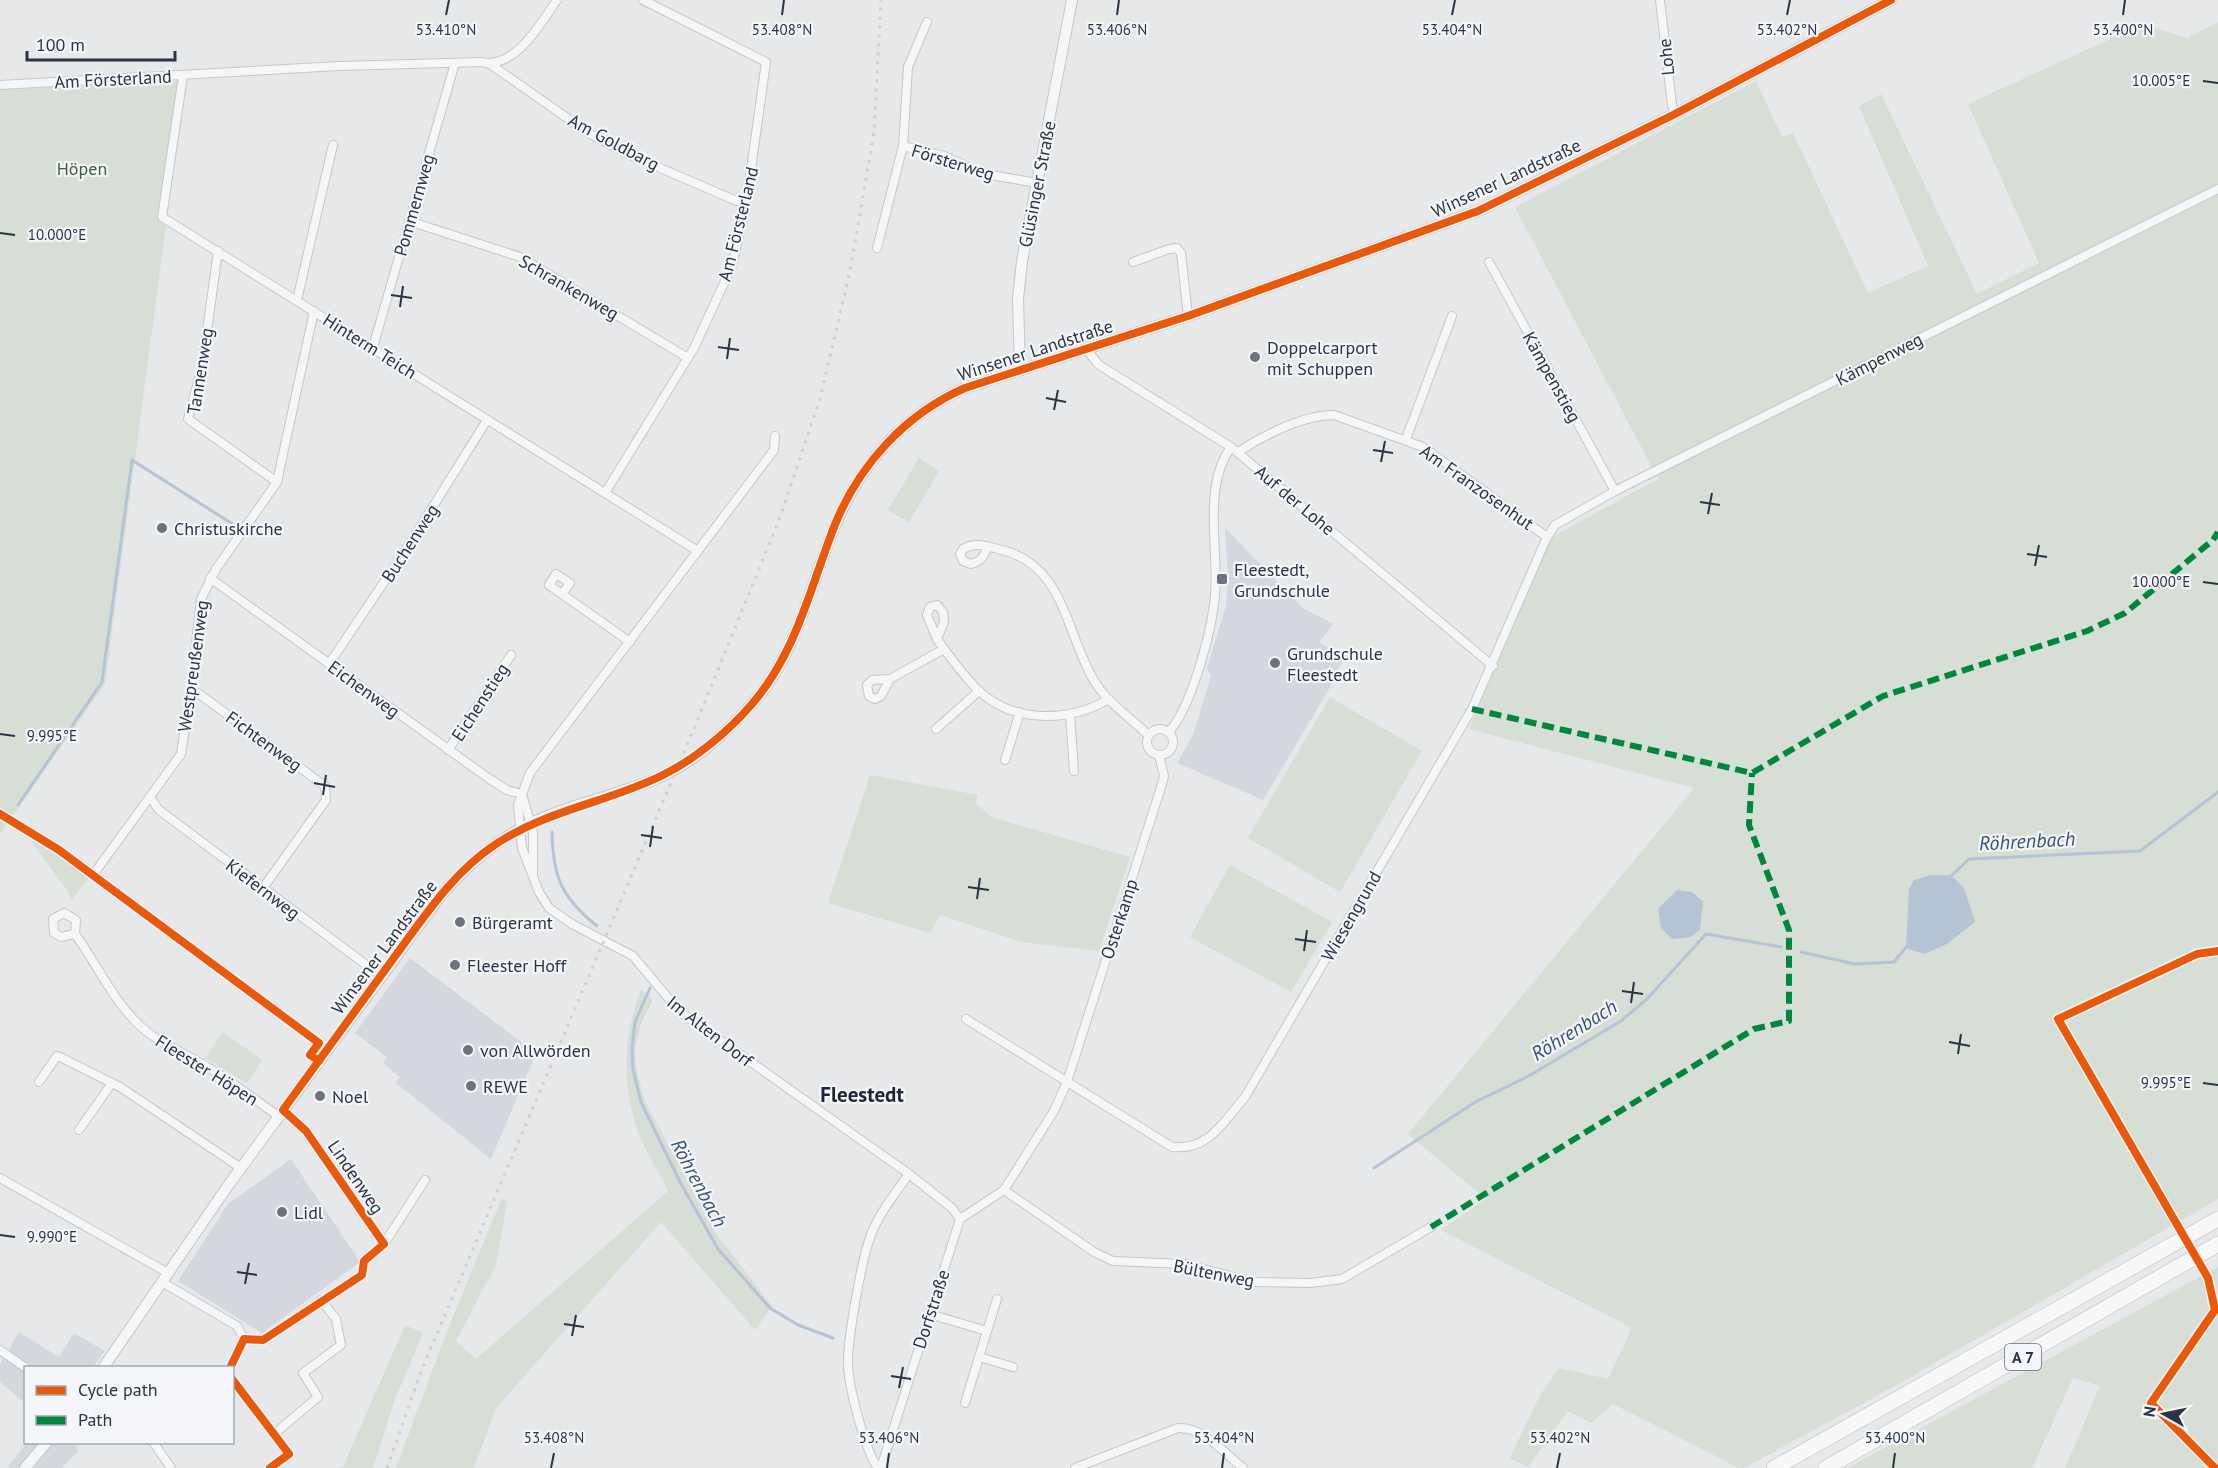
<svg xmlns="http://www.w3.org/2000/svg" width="2218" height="1468" viewBox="0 0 2218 1468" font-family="'PT Sans',sans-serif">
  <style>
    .built { fill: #d4d7dd }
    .green { fill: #d6ded6 }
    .water { fill: #b4c4d5 }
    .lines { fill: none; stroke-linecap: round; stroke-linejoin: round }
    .stream { stroke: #b4c4d5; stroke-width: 3 }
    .minor-casing { stroke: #c4c6c8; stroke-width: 10 }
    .tertiary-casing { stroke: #c4c6c8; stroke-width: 12 }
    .motorway-casing { stroke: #b8bbbf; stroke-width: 16 }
    .minor { stroke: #f5f6f7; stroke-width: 8 }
    .tertiary { stroke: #f5f6f7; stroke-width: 10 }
    .motorway { stroke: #f8f8f8; stroke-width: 15 }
    .rail { stroke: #cecfd2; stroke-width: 3; stroke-dasharray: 3 6; stroke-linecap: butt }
    .quiet { stroke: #00873e; stroke-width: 6; stroke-dasharray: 12 6; stroke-linecap: butt }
    .cycleway-casing { stroke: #f4f6f9; stroke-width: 11 }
    .cycleway { stroke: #e8590c; stroke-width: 8 }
    .ticks { fill: none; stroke: #2b3445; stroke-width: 2 }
    .poi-dot { fill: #6c737f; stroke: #f4f6f9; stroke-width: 2 }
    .labels { text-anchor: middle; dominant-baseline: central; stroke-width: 4.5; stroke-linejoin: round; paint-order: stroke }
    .shield { fill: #f4f6f9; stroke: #676e7b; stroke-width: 1.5 }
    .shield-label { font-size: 16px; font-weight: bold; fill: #2b3445 }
    .street-label { font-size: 18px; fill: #2b3445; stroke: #f4f6f9 }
    .park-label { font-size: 18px; fill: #3f6138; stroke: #f4f6f9 }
    .poi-label { font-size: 18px; fill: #2b3445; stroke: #f4f6f9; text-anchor: start }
    .water-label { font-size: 20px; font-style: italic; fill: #34527a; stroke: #f4f6f9 }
    .quarter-label { font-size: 21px; font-weight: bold; fill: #1d2536; stroke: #f4f6f9 }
    .ticks-label { font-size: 15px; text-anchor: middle; fill: #2b3445; stroke: #f4f6f9; stroke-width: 4.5; stroke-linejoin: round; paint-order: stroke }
  </style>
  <rect width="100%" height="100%" fill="#e6e8ea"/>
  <!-- built -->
  <g class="built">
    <path d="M1225 528 1304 609 1333 624 1319 642 1344 658 1328 691 1263 800 1177 763 1193 735 1211 676 1207 668 1226 606 1228 576Z"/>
    <path d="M410 958 536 1053 491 1159 396 1083 400 1077 383 1063 387 1057 355 1033Z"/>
    <path d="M291 1159 360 1262 262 1333 178 1281 228 1204Z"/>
    <path d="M19 1332 59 1357 74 1333 105 1351 93 1367 26 1368 25 1403 0 1382V1364Z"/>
    <path d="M27 1443H73L79 1450 62 1468H10L8 1466Z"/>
  </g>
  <!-- green -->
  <g class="green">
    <path d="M2218 22V1199L1902 1382 1744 1468H1739L1613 1404 1591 1423 1568 1411 1528 1467 1510 1458 1540 1395 1559 1368 1608 1379 1632 1328 1441 1230 1486 1199 1408 1134 1694 788 1469 729 1552 537 1658 479 1515 207 1756 81 1782 137 1793 133 1868 293 1928 266 1859 106 1881 94 1977 294 2039 263 1968 104 2143 24 2187 38Z"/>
    <path d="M178 81 157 219 166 226 105 684 0 834V90Z"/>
    <path d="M919 458 939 471 909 522 888 510Z"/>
    <path d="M1330 697 1422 751 1340 892 1248 838Z"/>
    <path d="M870 775 978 795 976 803 991 817 1130 857 1099 951 1021 942 940 915 930 933 828 903Z"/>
    <path d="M21 827 90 875 72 900 66 889Z"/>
    <path d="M1230 865 1332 922 1291 992 1190 937Z"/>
    <path d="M641 989 653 1000 641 1024 635 1048 637 1074 645 1101 715 1232 772 1306 755 1330 661 1222 496 1408 474 1468H396L449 1326 502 1198 507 1202 496 1265 456 1341 476 1359 668 1191C659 1171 645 1151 637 1129 622 1083 623 1035 641 989Z"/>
    <path d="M223 1032 262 1060 247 1083 205 1058Z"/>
    <path d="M2218 1267V1468H2065L2100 1386 2073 1378 2032 1468H1847Z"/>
    <path d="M405 1325 423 1333 395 1399 373 1468H339L344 1465Z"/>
  </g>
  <!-- water -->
  <g class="water">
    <path d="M1931 875H1951L1964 888 1975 922 1947 944 1924 954 1906 948 1909 889 1914 880Z"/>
    <path d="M1677 890 1692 892 1703 902 1700 930 1690 937 1672 939 1661 928 1658 909Z"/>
  </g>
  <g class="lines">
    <!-- stream -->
    <g class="stream">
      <path d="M18 805 102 682 132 460 234 525"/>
      <path d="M552 832C553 877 561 897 597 926"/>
      <path d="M1950 877 1969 859 2140 851 2218 792"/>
      <path d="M1801 952 1855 964 1894 962 1907 946"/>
      <path d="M650 988 635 1022 632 1049 633 1069 641 1102 680 1182 718 1249 770 1308 798 1325 833 1338"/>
      <path d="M1374 1168 1477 1101 1527 1077 1621 1021 1647 999 1706 934 1781 947"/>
    </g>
    <defs>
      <g id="minor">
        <path d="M1660 0 1672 105 1675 114"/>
        <path d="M927 22 908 67 903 146 944 156 984 174 1038 183"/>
        <path d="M490 64 590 134 630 155 746 205"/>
        <path d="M183 76 162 217 698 551"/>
        <path d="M0 85 339 66 481 62C515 70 541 23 557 0"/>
        <path d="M409 221 520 257 688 358"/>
        <path d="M877 248 903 146"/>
        <path d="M218 251 202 367 188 419 277 482"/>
        <path d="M1133 262 1169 249 1177 248 1181 253 1188 316"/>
        <path d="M1489 262 1615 491"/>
        <path d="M297 300 333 145"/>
        <path d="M373 347 455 63"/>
        <path d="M1086 349 1099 365 1231 447 1493 666"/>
        <path d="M775 436 774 450 530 773 518 805 522 848 539 892 549 908 572 924 633 956 679 1011 909 1174 952 1208 960 1219"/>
        <path d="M1406 439 1452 316"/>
        <path d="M1238 452C1264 435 1303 415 1334 415L1423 447 1547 537"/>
        <path d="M605 493 694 348 732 266 746 205 766 62 643 0"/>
        <path d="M988 546C984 557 981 561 971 564L963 561 960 554 963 549C976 542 985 546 998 549 1064 563 1065 630 1093 679 1106 702 1130 717 1148 735"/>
        <path d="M210 578 491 780 507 790 522 794"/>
        <path d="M562 594 570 583 556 574 549 585 630 642"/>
        <path d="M937 639 927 615 930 607 937 605 943 612 944 622 937 639C949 656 963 675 978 690 1013 724 1070 722 1109 699"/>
        <path d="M329 664 409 545 487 420"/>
        <path d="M890 679 881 696 875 699 869 696 867 685 872 680 890 679 944 649"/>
        <path d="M191 688 325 786 326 800 263 888"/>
        <path d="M1070 715 1074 771"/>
        <circle cx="1160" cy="742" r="13"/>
        <path d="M936 729 979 691"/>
        <path d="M1169 732C1192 706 1212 630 1215 595 1219 549 1202 487 1231 447"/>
        <path d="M448 750 511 655"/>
        <path d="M1005 760 1020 712"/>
        <path d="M522 794 533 832V873"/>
        <path d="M150 797 159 810 381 976"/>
        <path d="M93 875 181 754 191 688 201 599 216 569 277 482 314 311"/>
        <path d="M75 934 76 920 64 913 53 919 54 933 61 937 75 934C97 964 112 999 139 1025 158 1043 181 1051 202 1064 229 1079 253 1098 278 1116"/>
        <path d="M966 1019 1172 1147C1209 1151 1223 1122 1245 1097L1472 709 1547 537 1555 525 1615 491 2218 189"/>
        <path d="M39 1082 57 1056 60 1057 120 1087 241 1168"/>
        <path d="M283 1110 306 1131 384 1244"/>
        <path d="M79 1130 112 1083"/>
        <path d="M0 1178 168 1273"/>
        <path d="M1004 1190 1094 1252 1113 1261 1184 1264 1253 1282 1310 1283 1342 1279 1431 1227"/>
        <path d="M960 1219 1004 1190 1054 1111 1067 1082 1162 784 1164 776 1159 755"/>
        <path d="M162 1282 237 1326 244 1339"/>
        <path d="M929 1314 987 1331 997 1299"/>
        <path d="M244 1339 263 1340 362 1275 364 1261 384 1244 425 1180"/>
        <path d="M0 1350 26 1368"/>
        <path d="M979 1357 1013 1367"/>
        <path d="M230 1368 244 1339"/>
        <path d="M232 1379 289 1454 270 1468"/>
        <path d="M965 1403 987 1331"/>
        <path d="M274 1434 318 1397 303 1373 341 1345 336 1319 321 1300"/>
        <path d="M153 1442 171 1468"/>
        <path d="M878 1468C865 1451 848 1385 848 1363 848 1336 862 1256 872 1232 881 1211 896 1192 909 1174"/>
        <path d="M881 1468 960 1219"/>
        <path d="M1075 1468 1178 1428C1204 1427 1224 1453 1243 1468"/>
      </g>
      <g id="tertiary">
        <path d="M1020 369 1018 299 1022 261 1072 0"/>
        <path d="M103 1368 227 1187 442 894C464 869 488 847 518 830 562 805 616 797 662 776 695 761 727 732 751 705 797 654 809 588 835 526 859 465 905 414 965 388L1188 316 1478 211 1675 114 1891 0"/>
        <path d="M25 1468 47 1442"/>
      </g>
      <g id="motorway">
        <path d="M1774 1468 2218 1219"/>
        <path d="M1826 1468 2218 1244"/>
      </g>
    </defs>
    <!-- minor casing -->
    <use href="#minor" class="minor-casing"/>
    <!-- tertiary casing -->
    <use href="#tertiary" class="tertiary-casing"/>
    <!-- motorway casing -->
    <use href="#motorway" class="motorway-casing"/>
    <!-- minor -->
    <use href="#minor" class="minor"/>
    <!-- tertiary -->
    <use href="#tertiary" class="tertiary"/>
    <!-- motorway -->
    <use href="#motorway" class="motorway"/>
    <!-- rail -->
    <path class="rail" d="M387 1468 422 1369 695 726 779 520 820 399 850 271 874 133 881 0"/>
    <!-- quiet -->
    <g class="quiet">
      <path d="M1472 709 1752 773 1883 696 2087 631 2125 613 2213 540 2218 532"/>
      <path d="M1431 1227 1754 1029 1789 1021V930L1749 825 1752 773"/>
    </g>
    <defs>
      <g id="cycleway">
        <path d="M0 814 59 850 319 1043 310 1055 319 1061"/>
        <path d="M230 1368 244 1339 263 1340 362 1275 364 1261 384 1244 306 1131 283 1110C320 1060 356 1009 393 959 424 917 452 873 496 844 547 810 609 802 663 775 695 759 728 732 752 704 796 653 810 589 834 527 858 466 905 414 965 388L1188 316 1478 211 1675 114 1891 0"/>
        <path d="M232 1379 289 1454 270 1468"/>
        <path d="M2215 1468 2151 1403 2215 1310 2208 1278 2058 1019 2197 954 2218 951"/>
      </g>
    </defs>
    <!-- cycleway casing -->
    <use href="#cycleway" class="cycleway-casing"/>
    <!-- cycleway -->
    <use href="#cycleway" class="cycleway"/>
  </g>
  <!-- ticks -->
  <path class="ticks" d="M446 15 449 0M782 15 784 0M1117 15 1119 0M1452 15 1455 0M1787 15 1790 0M2123 15 2125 0M2203 81 2218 83M0 233 15 235M391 295 412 298M400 307 403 286M718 347 739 350M727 359 730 338M1046 398 1066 402M1054 410 1058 390M1373 450 1393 453M1381 462 1385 441M1700 502 1720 505M1708 514 1712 493M2027 554 2047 557M2035 566 2039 545M2203 582 2218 584M0 734 15 736M314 783 335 787M323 795 326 775M641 835 662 838M650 847 653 826M968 887 989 890M977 899 980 878M1295 939 1316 942M1304 951 1307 930M1622 991 1643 994M1631 1003 1634 982M1949 1042 1970 1046M1958 1054 1961 1034M2203 1083 2218 1085M0 1235 15 1237M237 1272 257 1275M245 1284 249 1263M564 1324 584 1327M572 1336 576 1315M891 1376 911 1379M899 1388 903 1367M551 1468 554 1453M887 1468 889 1453M1222 1468 1224 1453M1557 1468 1560 1453M1893 1468 1895 1453"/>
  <!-- markers -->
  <g class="poi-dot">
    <circle cx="1255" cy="357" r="6"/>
    <circle cx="162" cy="528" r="6"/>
    <rect x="1216" y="573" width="12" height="12" rx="3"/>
    <circle cx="1275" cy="663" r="6"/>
    <circle cx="460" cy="922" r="6"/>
    <circle cx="455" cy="965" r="6"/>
    <circle cx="468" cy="1050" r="6"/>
    <circle cx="471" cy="1086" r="6"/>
    <circle cx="320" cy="1096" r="6"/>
    <circle cx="282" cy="1212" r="6"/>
  </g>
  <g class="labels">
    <!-- shield labels -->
    <rect class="shield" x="2005" y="1344" width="36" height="26" rx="4.5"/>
    <g class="shield-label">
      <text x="2023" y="1357">A 7</text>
    </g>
    <!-- street labels -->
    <g class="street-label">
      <text transform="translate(1666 57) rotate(-96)">Lohe</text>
      <text transform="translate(113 79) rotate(-3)">Am Försterland</text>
      <text transform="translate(614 142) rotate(28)">Am Goldbarg</text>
      <text transform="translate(953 162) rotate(17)">Försterweg</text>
      <text transform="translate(1506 178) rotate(-25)">Winsener Landstraße</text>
      <text transform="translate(1037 184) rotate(-79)">Glüsinger Straße</text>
      <text transform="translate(414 205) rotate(-74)">Pommernweg</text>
      <text transform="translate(738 224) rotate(-76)">Am Försterland</text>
      <text transform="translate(569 287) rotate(30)">Schrankenweg</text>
      <text transform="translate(370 346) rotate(32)">Hinterm Teich</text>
      <text transform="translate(1035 350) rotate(-18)">Winsener Landstraße</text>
      <text transform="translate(1879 359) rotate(-27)">Kämpenweg</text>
      <text transform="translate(200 371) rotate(-81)">Tannenweg</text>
      <text transform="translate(1552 377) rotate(61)">Kämpenstieg</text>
      <text transform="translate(1477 487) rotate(35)">Am Franzosenhut</text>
      <text transform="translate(1295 500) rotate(40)">Auf der Lohe</text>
      <text transform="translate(410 543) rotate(-57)">Buchenweg</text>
      <text transform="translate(193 666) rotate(-82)">Westpreußenweg</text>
      <text transform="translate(364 689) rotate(36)">Eichenweg</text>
      <text transform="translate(480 702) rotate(-57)">Eichenstieg</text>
      <text transform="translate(264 741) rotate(36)">Fichtenweg</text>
      <text transform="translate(263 889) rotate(37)">Kiefernweg</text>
      <text transform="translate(1351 916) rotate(-60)">Wiesengrund</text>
      <text transform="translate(1119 919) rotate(-72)">Osterkamp</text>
      <text transform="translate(384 947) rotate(-53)">Winsener Landstraße</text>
      <text transform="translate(710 1031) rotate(38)">Im Alten Dorf</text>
      <text transform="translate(207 1070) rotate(32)">Fleester Höpen</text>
      <text transform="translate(356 1177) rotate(56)">Lindenweg</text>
      <text transform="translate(1214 1273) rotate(11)">Bültenweg</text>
      <text transform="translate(931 1309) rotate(-72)">Dorfstraße</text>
    </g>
    <!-- park labels -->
    <g class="park-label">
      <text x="82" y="168">Höpen</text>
    </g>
    <!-- poi labels -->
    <g class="poi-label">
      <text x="1267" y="347">Doppelcarport<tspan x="1267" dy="21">mit Schuppen</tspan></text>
      <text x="174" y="528">Christuskirche</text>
      <text x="1234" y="569">Fleestedt,<tspan x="1234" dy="21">Grundschule</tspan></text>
      <text x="1287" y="653">Grundschule<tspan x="1287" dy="21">Fleestedt</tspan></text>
      <text x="472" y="922">Bürgeramt</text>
      <text x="467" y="965">Fleester Hoff</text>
      <text x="480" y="1050">von Allwörden</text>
      <text x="483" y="1086">REWE</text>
      <text x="332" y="1096">Noel</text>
      <text x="294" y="1212">Lidl</text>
    </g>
    <!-- water labels -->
    <g class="water-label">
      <text transform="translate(2027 841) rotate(-3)">Röhrenbach</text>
      <text transform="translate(1574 1030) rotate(-32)">Röhrenbach</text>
      <text transform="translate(699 1183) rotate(62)">Röhrenbach</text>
    </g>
    <!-- quarter labels -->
    <g class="quarter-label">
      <text x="862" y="1094">Fleestedt</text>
    </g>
  </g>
  <g class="ticks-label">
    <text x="446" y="35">53.410°N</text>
    <text x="782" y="35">53.408°N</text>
    <text x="1117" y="35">53.406°N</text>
    <text x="1452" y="35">53.404°N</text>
    <text x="1787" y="35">53.402°N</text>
    <text x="2123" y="35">53.400°N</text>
    <text x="2161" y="86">10.005°E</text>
    <text x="57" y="240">10.000°E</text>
    <text x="2161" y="587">10.000°E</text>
    <text x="52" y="741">9.995°E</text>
    <text x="2166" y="1088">9.995°E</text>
    <text x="52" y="1242">9.990°E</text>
    <text x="554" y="1443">53.408°N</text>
    <text x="889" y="1443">53.406°N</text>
    <text x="1224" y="1443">53.404°N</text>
    <text x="1560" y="1443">53.402°N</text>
    <text x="1895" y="1443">53.400°N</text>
  </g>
  <!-- legend -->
  <rect x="24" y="1366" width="210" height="78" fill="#f4f6f9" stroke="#a4a8b1" stroke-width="1.5"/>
  <rect x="36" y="1386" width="30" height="9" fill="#e8590c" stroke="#a4a8b1" stroke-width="1.5"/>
  <text x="78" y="1396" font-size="18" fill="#2b3445">Cycle path</text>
  <rect x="36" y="1416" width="30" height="9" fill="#00873e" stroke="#a4a8b1" stroke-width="1.5"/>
  <text x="78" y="1426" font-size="18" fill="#2b3445">Path</text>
  <!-- north arrow -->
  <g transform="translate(2164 1414) rotate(279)" stroke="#f4f6f9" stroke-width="4.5" paint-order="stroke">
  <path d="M0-4.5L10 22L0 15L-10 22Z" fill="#2b3445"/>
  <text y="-9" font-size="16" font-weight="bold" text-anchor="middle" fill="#2b3445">N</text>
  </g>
  <!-- scale -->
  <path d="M27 51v9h148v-9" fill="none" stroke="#2b3445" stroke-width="3"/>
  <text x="36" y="51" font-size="18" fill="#2b3445" stroke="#f4f6f9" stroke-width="4.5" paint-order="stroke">100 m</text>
</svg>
